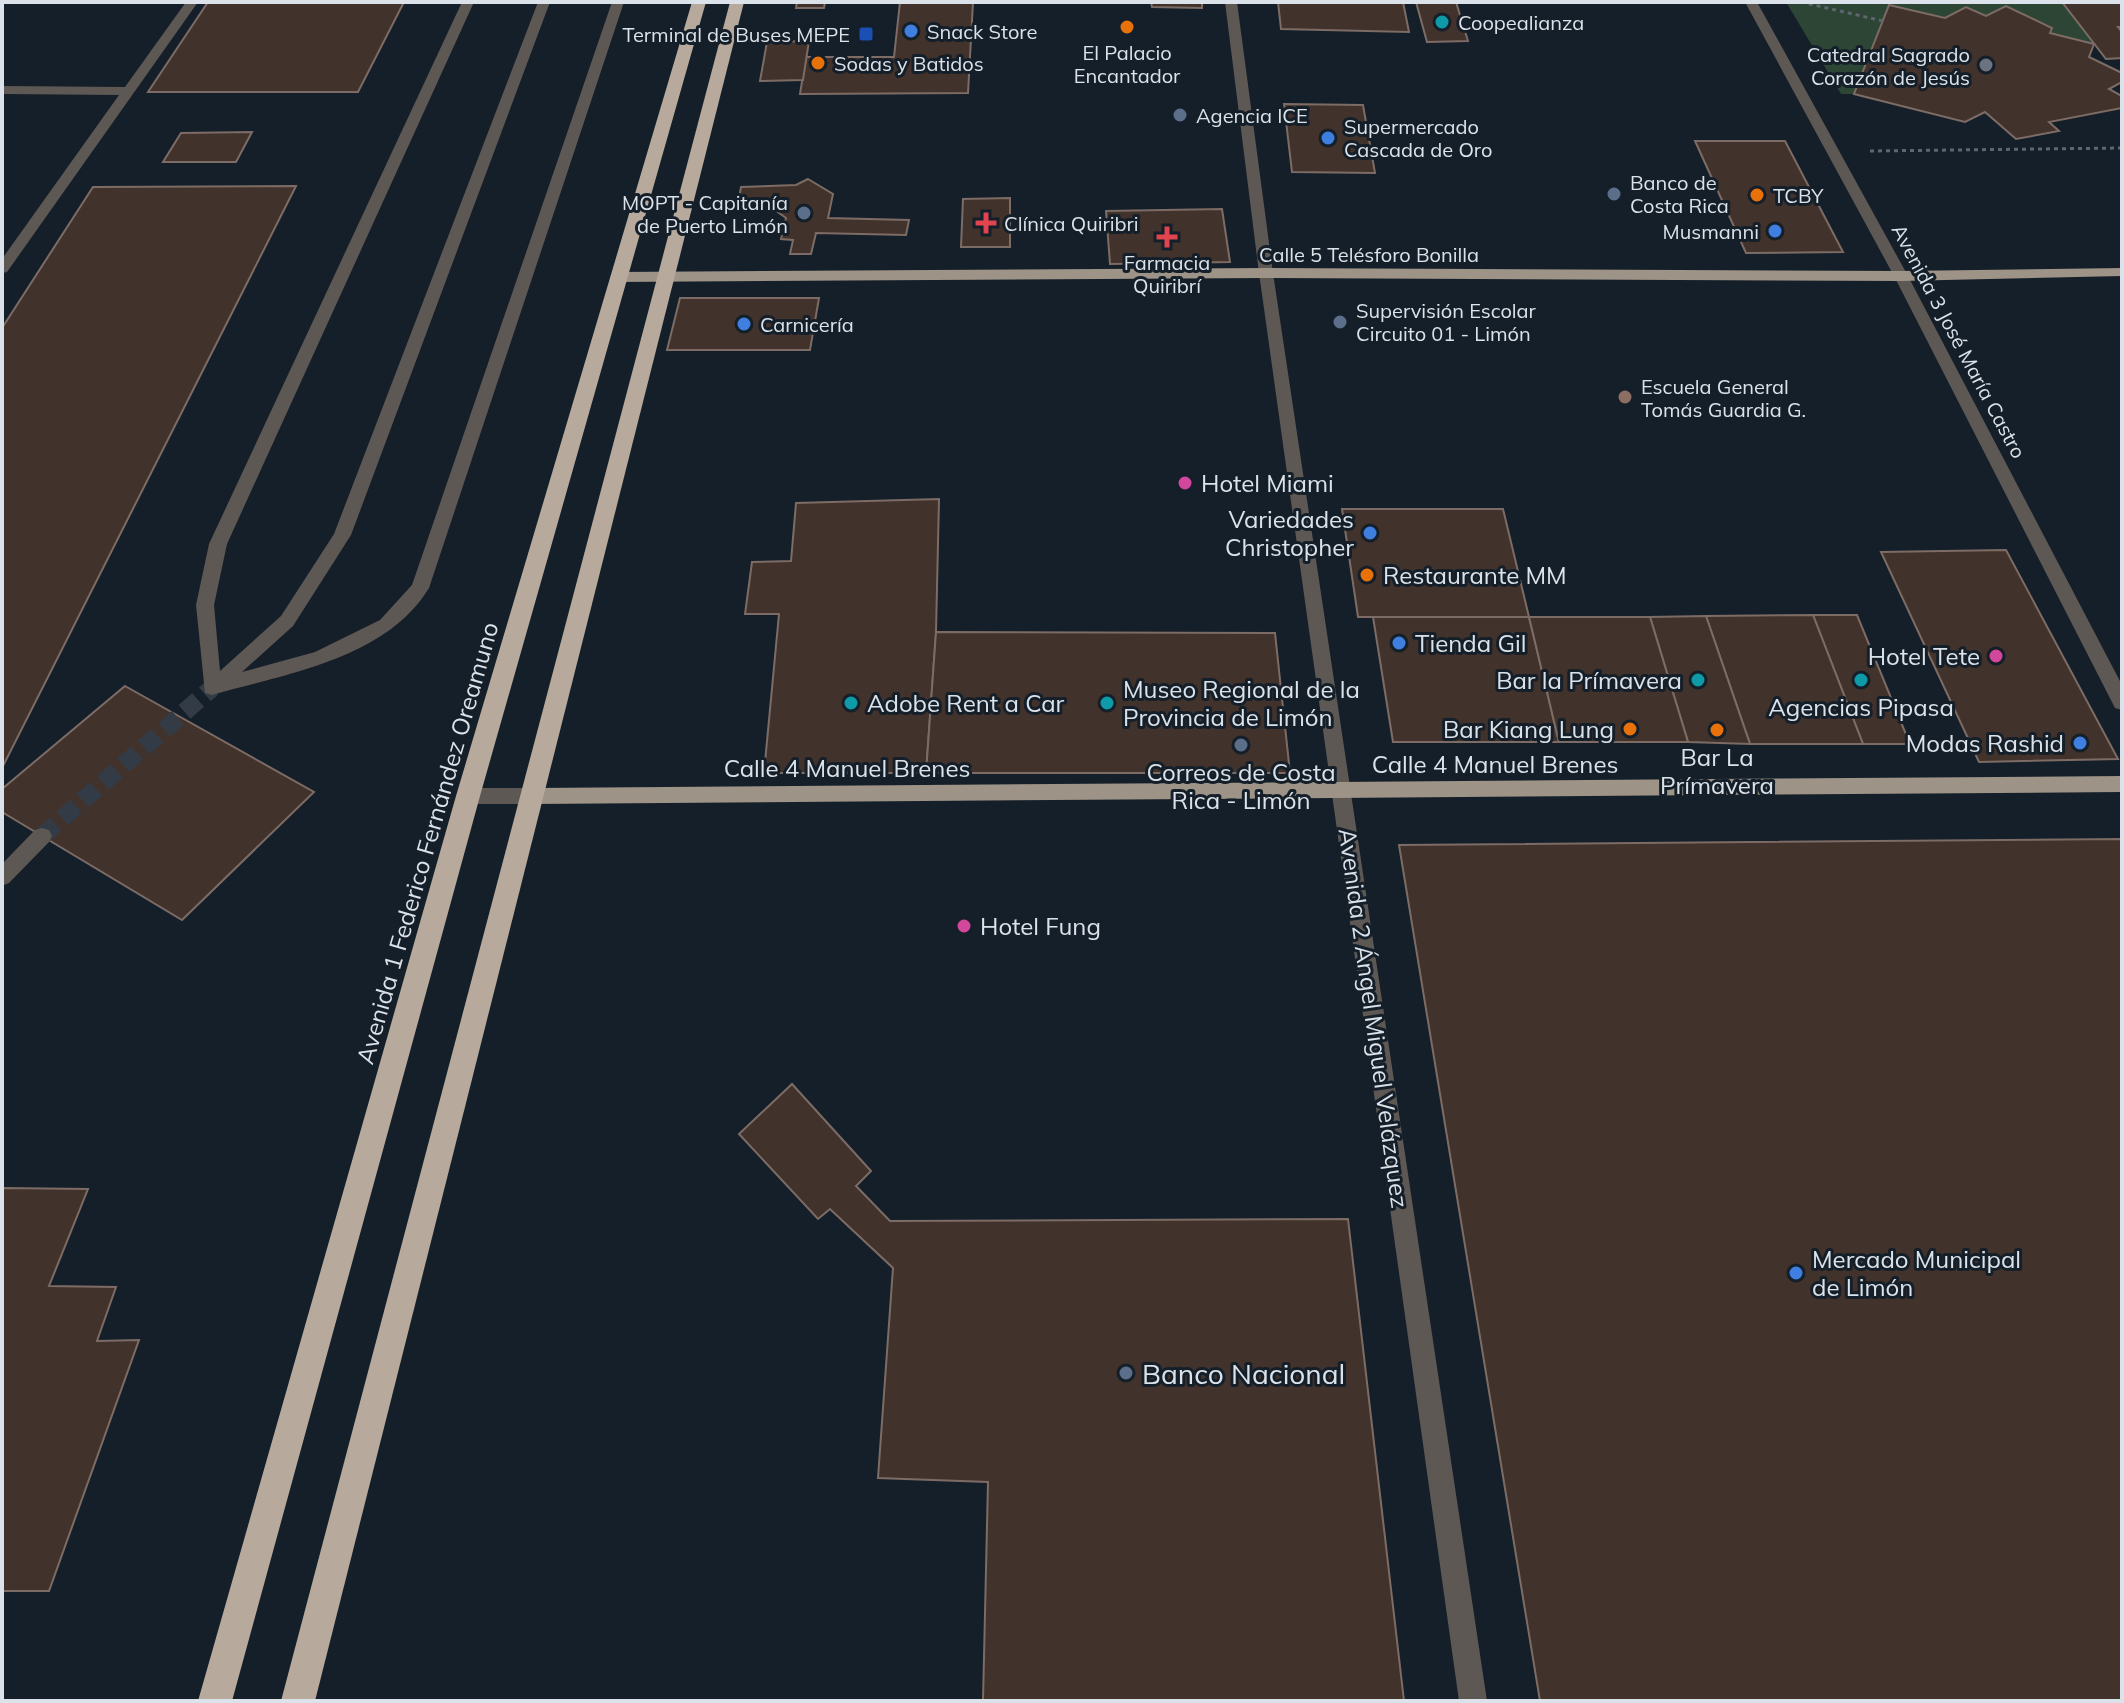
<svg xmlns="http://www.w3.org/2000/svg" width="2124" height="1703" viewBox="0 0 2124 1703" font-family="Mulish,sans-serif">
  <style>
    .green { fill: #2c4534 }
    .building { fill: #41322c; stroke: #7d6c65; stroke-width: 2 }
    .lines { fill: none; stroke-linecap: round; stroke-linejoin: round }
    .minor-tunnel { stroke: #333c46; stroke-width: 18; stroke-dasharray: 18 9; stroke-linecap: butt }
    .path { stroke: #5d666f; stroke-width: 3; stroke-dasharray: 4 4; stroke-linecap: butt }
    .minor { fill: #5d5853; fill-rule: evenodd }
    .major { fill: #9d9387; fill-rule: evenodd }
    .highway { fill: #b7aa9c; fill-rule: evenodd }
    .culture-dot { fill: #0f9aa8; stroke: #151f29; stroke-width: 3 }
    .food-dot { fill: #e8710a; stroke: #151f29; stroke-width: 3 }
    .shop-dot { fill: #3f7fe0; stroke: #151f29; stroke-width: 3 }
    .transit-dot { fill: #1a4fb4; stroke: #151f29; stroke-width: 3 }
    .worship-dot { fill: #6b7280; stroke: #151f29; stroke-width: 3 }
    .service-dot { fill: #5c6f8a; stroke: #151f29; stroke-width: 3 }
    .health-dot { fill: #e0444e; stroke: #151f29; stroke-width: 3 }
    .education-dot { fill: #8d6e63; stroke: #151f29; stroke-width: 3 }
    .hotel-dot { fill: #d1479c; stroke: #151f29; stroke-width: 3 }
    .labels { text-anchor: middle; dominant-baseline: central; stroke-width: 6; stroke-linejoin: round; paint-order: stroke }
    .far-poi-label { font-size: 20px; fill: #dbe2e9; stroke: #151f29; text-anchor: start }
    .far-street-label { font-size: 20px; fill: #dbe2e9; stroke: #151f29 }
    .poi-label { font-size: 24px; fill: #dbe2e9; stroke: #151f29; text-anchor: start }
    .street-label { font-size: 24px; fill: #dbe2e9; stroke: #151f29 }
    .near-poi-label { font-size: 28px; fill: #dbe2e9; stroke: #151f29; text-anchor: start }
  </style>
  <rect width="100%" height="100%" fill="#151f29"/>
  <!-- green -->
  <path class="green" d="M1786 2H2062L2094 44 2050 33 2052 27 2006 6 1986 16 1966 7 1945 18 1889 5 1854 94H1841Z"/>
  <!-- building -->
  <g class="building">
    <path d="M208 2H404L358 92H148Z"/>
    <path d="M797 2H825L824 8H796Z"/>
    <path d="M900 2H973L968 93 800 94 806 57H894Z"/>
    <path d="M1151 2H1202V8L1152 7Z"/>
    <path d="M1278 2H1403L1409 32 1281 29Z"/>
    <path d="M1416 2H1456L1468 41 1427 42Z"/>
    <path d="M2062 2H2122V27H2118L2122 32V58L2106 59Z"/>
    <path d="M1889 5 1945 18 1966 7 1986 16 2006 6 2052 28 2050 33 2094 44 2089 57 2122 73V82L2109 89 2122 96V108L2049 122 2059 131 2016 139 1985 112 1965 122 1854 94Z"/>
    <path d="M809 41 803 80 760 81 767 42Z"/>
    <path d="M1284 104 1363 105 1375 173 1292 172Z"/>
    <path d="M252 132 236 162H163L181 133Z"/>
    <path d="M1695 141H1785L1843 252 1746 253Z"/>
    <path d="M808 179 833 194 828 218 909 220 906 235 816 233 811 254H790L793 240 781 239 786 218 772 208 737 209 741 187 796 185Z"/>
    <path d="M296 186 2 768V328L93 187Z"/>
    <path d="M1010 198V247H961L963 199Z"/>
    <path d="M1222 209 1230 262 1110 264 1106 211Z"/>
    <path d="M680 298H819L810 350H667Z"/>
    <path d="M939 499 936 632 926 773H764L779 614H745L752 562 791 561 796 503Z"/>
    <path d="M1342 509H1503L1529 617H1358Z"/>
    <path d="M2006 550 2118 759 1979 762 1881 552Z"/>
    <path d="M1813 615H1857L1910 744H1863Z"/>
    <path d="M1813 615 1863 744H1750L1706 616Z"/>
    <path d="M1706 616 1750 744 1688 742 1650 617Z"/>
    <path d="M1373 617H1529L1559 742H1393Z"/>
    <path d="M1529 617H1650L1688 742H1559Z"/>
    <path d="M936 632 1275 633 1290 773H926Z"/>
    <path d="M125 686 314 792 182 920 2 812V789Z"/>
    <path d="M2122 839V1701H1540L1399 845Z"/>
    <path d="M792 1084 871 1171 856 1186 890 1221 1348 1219 1404 1701H983L988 1482 878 1478 893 1268 830 1209 818 1219 739 1134Z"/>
    <path d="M2 1188 88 1189 49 1286 116 1287 97 1341 139 1340 49 1591H2Z"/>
  </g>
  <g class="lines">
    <!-- minor-tunnel -->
    <path class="minor-tunnel" d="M42 836 212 688"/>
    <!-- path -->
    <g class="path">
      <path d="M1801 2 1883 21"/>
      <path d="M1870 151 2122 148"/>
    </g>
    <!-- minor -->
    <g class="minor">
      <path d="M186 2H198L7 272 2 273V259L119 95 2 94V86L125 87Z"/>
      <path d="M462 2H474L227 544 214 605 220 671 281 616 334 534 538 2H550L351 535 293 626 242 672 315 652 380 620 412 585 612 2H624L429 588C386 659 285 674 212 695L205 693 196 605 209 544Z"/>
      <path d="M1225 2H1237L1273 273 1487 1701H1459L1259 273Z"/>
      <path d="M1745 2H1757L1908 276 2122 685V710L2115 708 1894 276Z"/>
      <path d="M468 788H533L540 790 543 796 540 802 533 804H468L461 802 458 796 461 790Z"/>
      <path d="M42 828 49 830 52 836 49 842 9 883 2 886V864L35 830Z"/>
    </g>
    <!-- major -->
    <g class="major">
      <path d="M1266 268 1901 271 2122 268V276L1901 281 1266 278 617 282 610 277 617 272Z"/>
      <path d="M2122 776V792L533 804 526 802 523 796 526 790 533 788Z"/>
    </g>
    <!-- highway -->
    <g class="highway">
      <path d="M692 2H706L480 796 232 1701H198L456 796Z"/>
      <path d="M730 2H744L315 1701H281Z"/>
    </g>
  </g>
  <!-- markers -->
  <g class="culture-dot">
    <circle cx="1442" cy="22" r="8"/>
    <circle cx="1698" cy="680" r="8"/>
    <circle cx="1861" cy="680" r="8"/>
    <circle cx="851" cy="703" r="8"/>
    <circle cx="1107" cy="703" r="8"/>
  </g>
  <g class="food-dot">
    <circle cx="1127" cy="27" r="8"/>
    <circle cx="818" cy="63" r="8"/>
    <circle cx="1757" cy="195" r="8"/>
    <circle cx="1367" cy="575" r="8"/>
    <circle cx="1630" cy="729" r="8"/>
    <circle cx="1717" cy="730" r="8"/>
  </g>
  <g class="shop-dot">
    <circle cx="911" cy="31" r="8"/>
    <circle cx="1328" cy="138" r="8"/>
    <circle cx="1775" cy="231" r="8"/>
    <circle cx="744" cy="324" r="8"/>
    <circle cx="1370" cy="533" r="8"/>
    <circle cx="1399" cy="643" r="8"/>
    <circle cx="2080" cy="743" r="8"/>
    <circle cx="1796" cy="1273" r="8"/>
  </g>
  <rect class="transit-dot" x="858" y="26" width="16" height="16" rx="4"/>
  <circle class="worship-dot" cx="1986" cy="65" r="8"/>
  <g class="service-dot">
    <circle cx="1180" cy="115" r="8"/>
    <circle cx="1614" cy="194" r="8"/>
    <circle cx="804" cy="213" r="8"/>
    <circle cx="1340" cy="322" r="8"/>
    <circle cx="1241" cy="745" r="8"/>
    <circle cx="1126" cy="1373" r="8"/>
  </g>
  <g class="health-dot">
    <path d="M982 211h8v8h8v8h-8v8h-8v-8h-8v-8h8z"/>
    <path d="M1163 225h8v8h8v8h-8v8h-8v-8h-8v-8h8z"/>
  </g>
  <circle class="education-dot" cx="1625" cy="397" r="8"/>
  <g class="hotel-dot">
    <circle cx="1185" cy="483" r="8"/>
    <circle cx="1996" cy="656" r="8"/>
    <circle cx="964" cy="926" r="8"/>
  </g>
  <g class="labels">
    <!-- far-poi labels -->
    <g class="far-poi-label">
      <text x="1458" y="22">Coopealianza</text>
      <text x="927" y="31">Snack Store</text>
      <text x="850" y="34" text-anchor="end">Terminal de Buses MEPE</text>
      <text x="1127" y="52" text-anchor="middle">El Palacio<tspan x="1127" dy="23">Encantador</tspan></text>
      <text x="1970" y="54" text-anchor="end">Catedral Sagrado<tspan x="1970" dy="23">Corazón de Jesús</tspan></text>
      <text x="834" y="63">Sodas y Batidos</text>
      <text x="1196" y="115">Agencia ICE</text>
      <text x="1344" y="126">Supermercado<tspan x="1344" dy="23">Cascada de Oro</tspan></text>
      <text x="1630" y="182">Banco de<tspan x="1630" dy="23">Costa Rica</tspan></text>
      <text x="1773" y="195">TCBY</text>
      <text x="788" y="202" text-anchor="end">MOPT - Capitanía<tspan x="788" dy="23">de Puerto Limón</tspan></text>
      <text x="1004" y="223">Clínica Quiribri</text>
      <text x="1759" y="231" text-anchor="end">Musmanni</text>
      <text x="1167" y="262" text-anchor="middle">Farmacia<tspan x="1167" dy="23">Quiribrí</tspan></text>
      <text x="1356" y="310">Supervisión Escolar<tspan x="1356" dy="23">Circuito 01 - Limón</tspan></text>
      <text x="760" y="324">Carnicería</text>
      <text x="1641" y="386">Escuela General<tspan x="1641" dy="23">Tomás Guardia G.</tspan></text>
    </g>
    <!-- far-street labels -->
    <g class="far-street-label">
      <text x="1369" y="254">Calle 5 Telésforo Bonilla</text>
      <text transform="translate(1959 341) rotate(62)">Avenida 3 José María Castro</text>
    </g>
    <!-- poi labels -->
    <g class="poi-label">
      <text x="1201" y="483">Hotel Miami</text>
      <text x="1354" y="519" text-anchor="end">Variedades<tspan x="1354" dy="28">Christopher</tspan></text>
      <text x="1383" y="575">Restaurante MM</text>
      <text x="1415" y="643">Tienda Gil</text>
      <text x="1980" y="656" text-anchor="end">Hotel Tete</text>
      <text x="1682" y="680" text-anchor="end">Bar la Prímavera</text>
      <text x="1123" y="689">Museo Regional de la<tspan x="1123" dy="28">Provincia de Limón</tspan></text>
      <text x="867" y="703">Adobe Rent a Car</text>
      <text x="1861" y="707" text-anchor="middle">Agencias Pipasa</text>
      <text x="1614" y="729" text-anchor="end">Bar Kiang Lung</text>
      <text x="2064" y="743" text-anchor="end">Modas Rashid</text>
      <text x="1717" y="757" text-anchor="middle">Bar La<tspan x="1717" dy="28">Prímavera</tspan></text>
      <text x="1241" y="772" text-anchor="middle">Correos de Costa<tspan x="1241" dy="28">Rica - Limón</tspan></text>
      <text x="980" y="926">Hotel Fung</text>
      <text x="1812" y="1259">Mercado Municipal<tspan x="1812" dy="28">de Limón</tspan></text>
    </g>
    <!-- street labels -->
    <g class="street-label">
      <text x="1495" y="764">Calle 4 Manuel Brenes</text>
      <text x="847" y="768">Calle 4 Manuel Brenes</text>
      <text transform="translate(427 843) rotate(-74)">Avenida 1 Federico Fernández Oreamuno</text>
      <text transform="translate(1374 1018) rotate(82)">Avenida 2 Ángel Miguel Velázquez</text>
    </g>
    <!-- near-poi labels -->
    <g class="near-poi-label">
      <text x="1142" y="1373">Banco Nacional</text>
    </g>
  </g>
  <!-- border -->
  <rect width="2124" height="1703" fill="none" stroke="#dbe2e9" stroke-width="8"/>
</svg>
